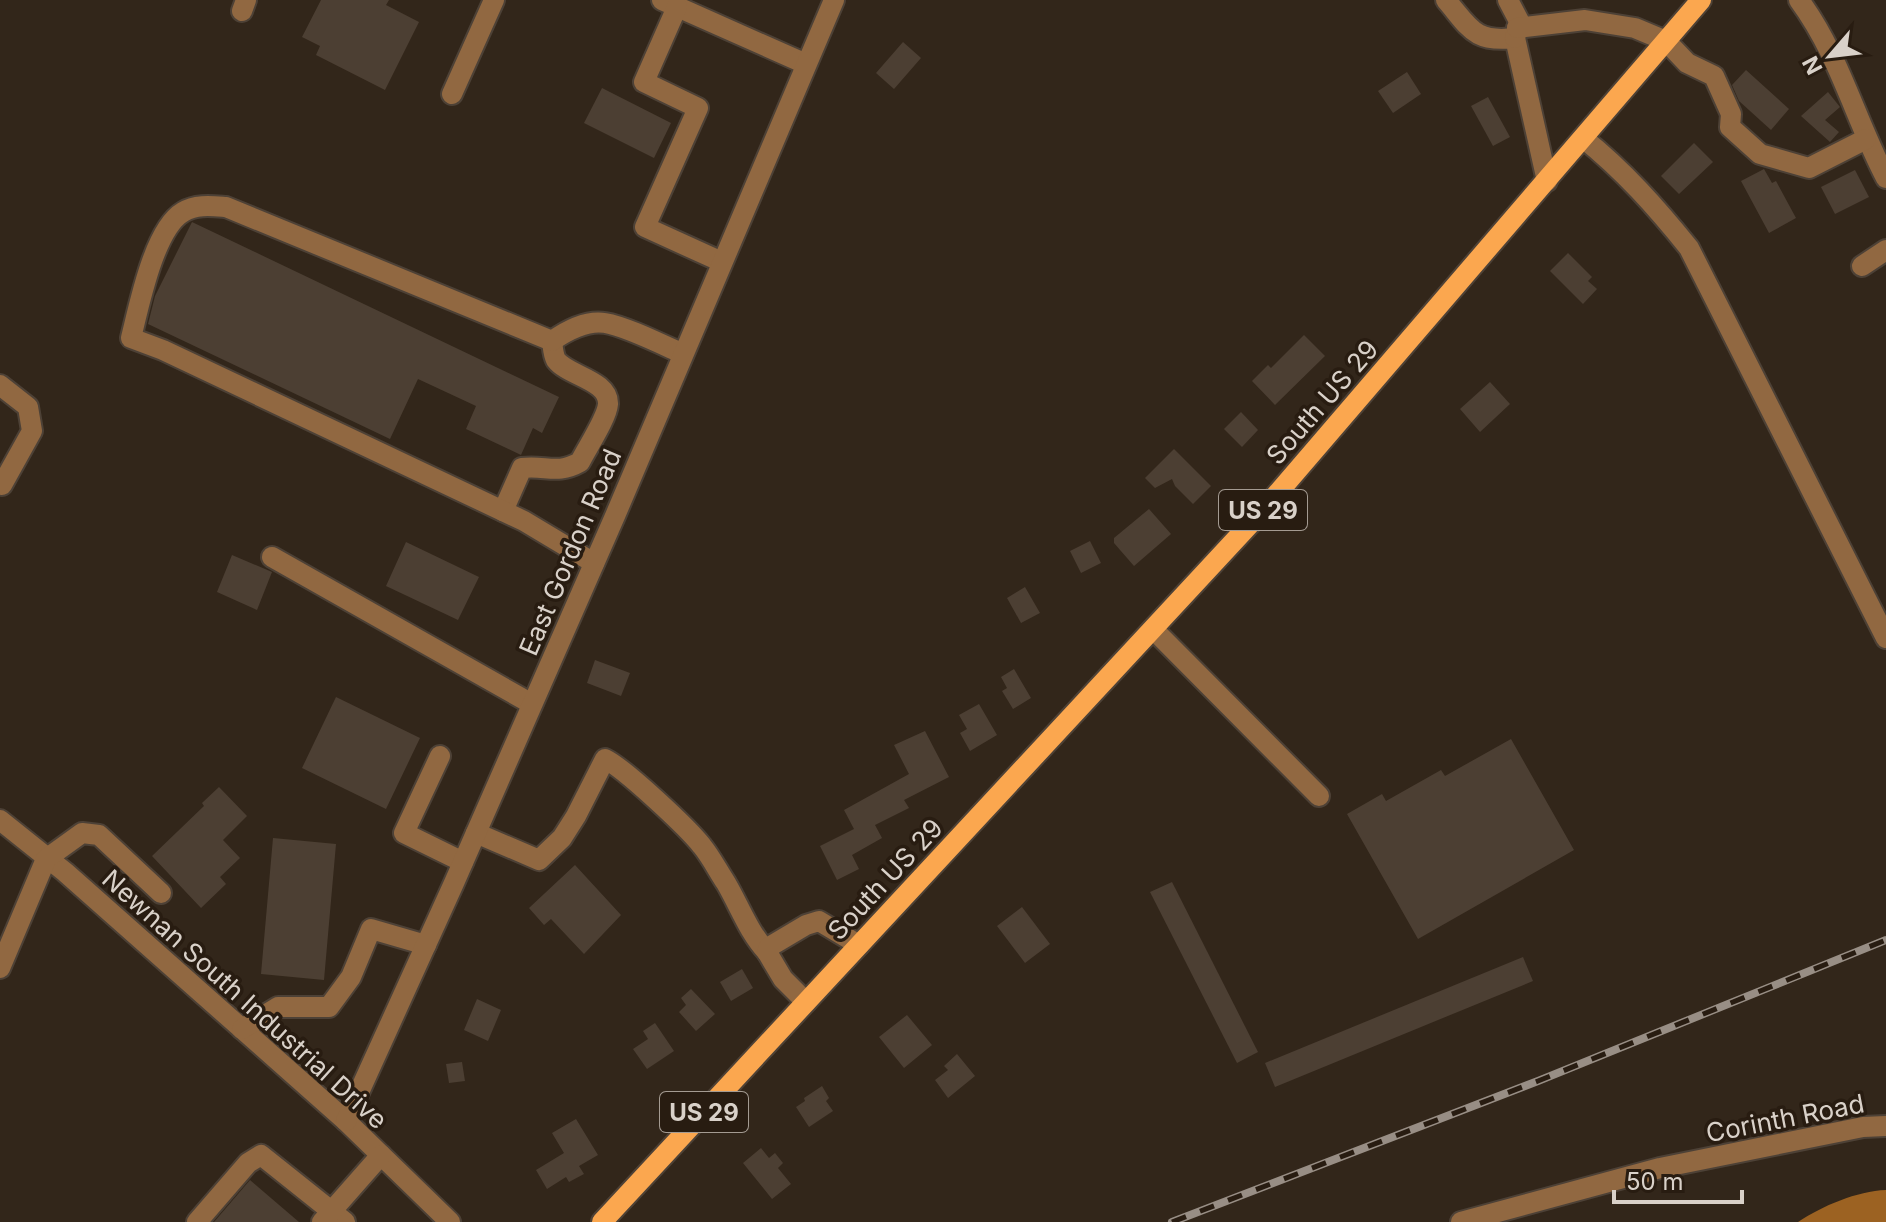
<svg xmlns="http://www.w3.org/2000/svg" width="1886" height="1222" viewBox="0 0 1886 1222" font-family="Inter,sans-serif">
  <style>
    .water { fill: #9c6222 }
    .building { fill: #4c3f33 }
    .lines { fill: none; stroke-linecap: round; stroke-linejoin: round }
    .minor-casing { stroke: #4d4136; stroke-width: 24 }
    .major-casing { stroke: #4d4136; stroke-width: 24 }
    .minor { stroke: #916841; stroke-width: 20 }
    .major { stroke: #fba74f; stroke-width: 20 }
    .rail-casing { stroke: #988e85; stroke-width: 8 }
    .rail { stroke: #281c11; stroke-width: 5; stroke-dasharray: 15; stroke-linecap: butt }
    .labels { text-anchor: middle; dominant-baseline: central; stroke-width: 7; stroke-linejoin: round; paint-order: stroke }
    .shield { fill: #281c11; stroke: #a49b92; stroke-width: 2 }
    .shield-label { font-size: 24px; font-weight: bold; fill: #d9d1c9 }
    .street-label { font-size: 26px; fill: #d9d1c9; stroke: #281c11 }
  </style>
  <rect width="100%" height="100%" fill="#32261a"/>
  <!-- water -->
  <path class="water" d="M1886 1190V1222H1798C1822 1206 1857 1191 1886 1190Z"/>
  <!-- building -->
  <g class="building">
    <path d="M321 0H389L386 5 419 22 385 90 316 55 320 46 302 37Z"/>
    <path d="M903 42 921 58 894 89 876 73Z"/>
    <path d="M1746 70 1789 109 1771 130 1739 101 1732 85Z"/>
    <path d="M1407 72 1421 94 1393 113 1378 91Z"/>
    <path d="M602 88 671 123 654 158 584 123Z"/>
    <path d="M1828 92 1840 107 1825 120 1839 132 1830 142 1801 116Z"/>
    <path d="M1488 97 1510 137 1493 146 1471 106Z"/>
    <path d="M1694 143 1713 162 1679 194 1661 176Z"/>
    <path d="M1764 169 1772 183 1776 181 1796 218 1769 233 1741 181Z"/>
    <path d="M1855 170 1869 197 1835 214 1821 187Z"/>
    <path d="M192 222 559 397 542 433 533 428 521 455 466 429 476 406 418 379 390 439 148 324 155 296Z"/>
    <path d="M1568 253 1592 277 1588 281 1597 289 1583 304 1550 271Z"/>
    <path d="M1304 335 1325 356 1275 405 1252 381 1268 365 1271 368Z"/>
    <path d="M1490 382 1510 404 1480 432 1460 409Z"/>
    <path d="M1241 412 1258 430 1242 447 1224 429Z"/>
    <path d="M1174 449 1211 486 1193 504 1175 486 1172 479 1155 488 1145 478Z"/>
    <path d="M1149 509 1171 534 1134 566 1114 543V538Z"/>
    <path d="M1090 541 1101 563 1081 573 1070 551Z"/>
    <path d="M406 542 479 577 458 620 386 586Z"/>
    <path d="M232 555 272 572 257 610 217 592Z"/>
    <path d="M1025 587 1040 613 1021 623 1007 598Z"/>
    <path d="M595 660 630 673 621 696 587 683Z"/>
    <path d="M1014 669 1031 698 1013 709 1002 691 1007 688 1001 677Z"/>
    <path d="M336 697 420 738 386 809 302 768Z"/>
    <path d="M979 704 997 735 970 751 960 733 967 729 959 715Z"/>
    <path d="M925 731 949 777 904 800 909 808 875 825 882 838 852 855 859 869 837 880 820 846 854 829 844 810 909 774 894 745Z"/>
    <path d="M1511 739 1574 850 1418 939 1347 814 1382 794 1386 801 1441 770 1445 776Z"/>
    <path d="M219 787 247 816 223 840 240 858 220 877 226 884 201 908 152 856 204 806 202 803Z"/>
    <path d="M273 838 336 844 324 980 261 974Z"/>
    <path d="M575 865 621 915 584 954 551 919 544 925 529 908Z"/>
    <path d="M1172 882 1258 1052 1237 1063 1150 892Z"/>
    <path d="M1022 907 1050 944 1025 963 997 926Z"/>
    <path d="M1523 957 1533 981 1275 1087 1265 1063Z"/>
    <path d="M742 969 753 988 731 1001 720 982Z"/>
    <path d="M691 989 715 1014 696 1031 679 1012 686 1005 681 998Z"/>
    <path d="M477 999 501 1010 488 1041 464 1030Z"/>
    <path d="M907 1015 932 1045 904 1068 879 1037Z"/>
    <path d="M655 1023 674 1051 647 1069 633 1049 648 1039 643 1031Z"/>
    <path d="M957 1054 975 1076 948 1098 935 1080 948 1070 944 1066Z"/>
    <path d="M462 1062 465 1081 449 1083 446 1064Z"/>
    <path d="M822 1086 829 1098 826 1101 833 1111 809 1127 796 1107 805 1101 804 1098Z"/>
    <path d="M576 1119 598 1155 579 1166 584 1174 569 1182 566 1177 547 1189 536 1170 564 1153 552 1133Z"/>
    <path d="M761 1148 769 1158 775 1153 783 1163 778 1168 791 1184 772 1199 743 1163Z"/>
    <path d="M250 1180 299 1222H214Z"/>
  </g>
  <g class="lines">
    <defs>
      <g id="minor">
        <path d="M662 0 806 64"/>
        <path d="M1446 0C1470 28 1474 43 1515 38L1547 181"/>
        <path d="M1508 0 1519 21 1515 38"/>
        <path d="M1799 0C1839 54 1855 119 1886 178"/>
        <path d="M677 7 644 82 698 108 645 227 722 262"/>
        <path d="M242 11 246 0"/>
        <path d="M1517 28 1585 20 1635 28 1666 41 1687 63 1714 76 1731 114 1730 127 1760 154 1809 168 1866 139"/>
        <path d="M452 94 494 0"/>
        <path d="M1583 138C1624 171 1656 207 1689 248L1886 638"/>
        <path d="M1862 266 1886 250"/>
        <path d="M0 385 28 407 32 431 2 485"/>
        <path d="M503 511 522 468C546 465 557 475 580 462 587 448 607 418 608 404 609 380 568 376 556 360 553 354 553 348 552 341"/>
        <path d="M272 557 532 704"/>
        <path d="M594 563 524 521 163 350 131 338C139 306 154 229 183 212 196 204 212 206 226 207L552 341C566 331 587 320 605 323 625 326 663 345 683 354"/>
        <path d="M1154 630 1319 796"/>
        <path d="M440 756 404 833 463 862"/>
        <path d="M0 820 65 872 346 1121 450 1222"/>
        <path d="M476 833 539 860 562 838 576 816 605 759C624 768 688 828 702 846 711 857 718 871 726 883 740 907 748 931 767 952"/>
        <path d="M0 968 46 859 82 833 99 835 161 893"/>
        <path d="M806 1002 783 979 767 952 769 947 806 925 819 921 859 945"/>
        <path d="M242 1029 278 1007H329L351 977 371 929 426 945"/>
        <path d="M346 1121 454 883 615 516 834 0"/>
        <path d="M197 1222 248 1163 261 1155 345 1222"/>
        <path d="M322 1222 381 1155"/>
        <path d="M1461 1222 1660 1168 1863 1127 1886 1126"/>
      </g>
      <path id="major" d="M602 1222 1264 509 1701 0"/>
    </defs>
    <!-- minor casing -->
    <use href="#minor" class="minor-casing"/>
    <!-- major casing -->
    <use href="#major" class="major-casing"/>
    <!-- minor -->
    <use href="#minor" class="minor"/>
    <!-- major -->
    <use href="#major" class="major"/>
    <defs>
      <path id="rail" d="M1172 1222 1538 1081 1886 940"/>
    </defs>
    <!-- rail casing -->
    <use href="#rail" class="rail-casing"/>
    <!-- rail -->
    <use href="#rail" class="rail"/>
  </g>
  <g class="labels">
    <!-- shield labels -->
    <g class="shield">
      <rect x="1219" y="490" width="88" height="40" rx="6"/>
      <rect x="660" y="1092" width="88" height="40" rx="6"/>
    </g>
    <g class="shield-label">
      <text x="1263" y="510">US 29</text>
      <text x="704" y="1112">US 29</text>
    </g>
    <!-- street labels -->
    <g class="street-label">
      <text transform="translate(1322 402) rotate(-49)">South US 29</text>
      <text transform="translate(570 552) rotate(-67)">East Gordon Road</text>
      <text transform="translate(885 879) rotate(-47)">South US 29</text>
      <text transform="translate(245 999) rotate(42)">Newnan South Industrial Drive</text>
      <text transform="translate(1785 1118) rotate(-11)">Corinth Road</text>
    </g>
  </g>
  <!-- north arrow -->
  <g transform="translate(1830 56) rotate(242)" stroke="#281c11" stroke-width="6" paint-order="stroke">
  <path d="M0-6L14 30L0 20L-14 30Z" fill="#d9d1c9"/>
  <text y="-12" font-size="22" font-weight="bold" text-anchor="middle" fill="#d9d1c9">N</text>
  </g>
  <!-- scale -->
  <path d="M1614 1190v12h128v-12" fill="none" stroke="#d9d1c9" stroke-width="4"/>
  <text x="1626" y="1190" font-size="24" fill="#d9d1c9" stroke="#281c11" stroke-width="6" paint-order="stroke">50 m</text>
</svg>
